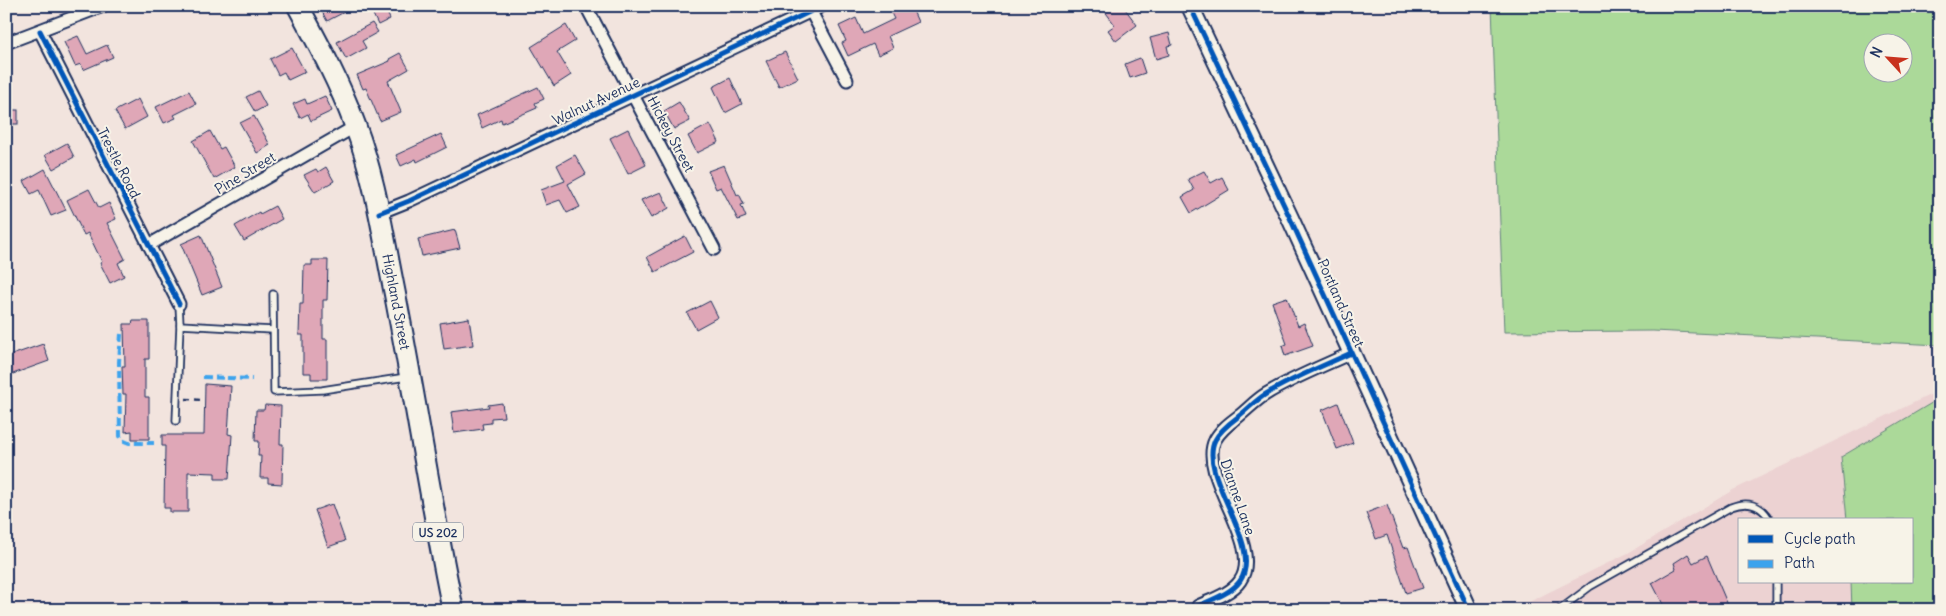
<svg xmlns="http://www.w3.org/2000/svg" width="1946" height="616" viewBox="0 0 1946 616" font-family="Delius,sans-serif">
  <style>
    .built { fill: #ecd2d2; fill-rule: evenodd }
    .green { fill: #abd999; stroke: #63847c; fill-rule: evenodd }
    .building { fill: #dfa7b7; stroke: #1b2f5e }
    .lines { fill: none; stroke-linecap: round; stroke-linejoin: round }
    .lane-casing { stroke: #1b2f5e; stroke-width: 9 }
    .street-casing { stroke: #1b2f5e; stroke-width: 15 }
    .secondary-casing { stroke: #1b2f5e; stroke-width: 20 }
    .highway-casing { stroke: #1b2f5e; stroke-width: 24 }
    .path { stroke: #1b2f5e; stroke-width: 2.5; stroke-dasharray: 5 4; stroke-linecap: butt }
    .lane { stroke: #f7f3e8; stroke-width: 5.5 }
    .street { stroke: #f7f3e8; stroke-width: 11 }
    .secondary { stroke: #f7f3e8; stroke-width: 16 }
    .highway { stroke: #f7f3e8; stroke-width: 20 }
    .quiet { stroke: #3da3ed; stroke-width: 4; stroke-dasharray: 8 4; stroke-linecap: butt }
    .cycleway-casing { stroke: #f7f3e8; stroke-width: 8 }
    .cycleway { stroke: #0057b8; stroke-width: 5 }
    .labels { text-anchor: middle; dominant-baseline: central; stroke-width: 4; stroke-linejoin: round; paint-order: stroke }
    .shield { fill: #f7f3e8; stroke: #5d6a87; stroke-width: 1 }
    .shield-label { font-size: 12px; font-weight: bold; fill: #1b2f5e }
    .street-label { font-size: 14px; fill: #1b2f5e; stroke: #f7f3e8 }
  </style>
  <rect width="100%" height="100%" fill="#f2e4de"/>
  <filter id="ink" filterUnits="userSpaceOnUse"><feTurbulence type="fractalNoise" baseFrequency=".02" numOctaves="2"/><feDisplacementMap in="SourceGraphic" scale="10" xChannelSelector="R" yChannelSelector="G"/><feConvolveMatrix kernelMatrix="1 2 1 2 8 2 1 2 1" color-interpolation-filters="sRGB"/></filter>
  <g filter="url(#ink)">
    <!-- built -->
    <path class="built" d="M1940 390V610H1513L1628 553 1733 490ZM1740 520H1912V582H1740Z"/>
    <!-- green -->
    <g class="green">
      <path d="M1492 6H1940V345L1653 331 1504 332ZM1874 42H1904V72H1874Z"/>
      <path d="M1940 398V610H1852L1851 582H1912V520H1847L1841 457Z"/>
    </g>
    <!-- building -->
    <g class="building">
      <path d="M319 6H356L327 21Z"/>
      <path d="M379 6H384L390 19 378 25 371 10Z"/>
      <path d="M893 6H911L918 22 888 36 893 48 878 55 873 44 848 56 842 43 846 41 839 26 856 18 863 34 894 19 891 13 895 11Z"/>
      <path d="M1101 6H1123L1137 25 1116 41 1108 30 1115 25Z"/>
      <path d="M372 23 378 32 362 41 366 48 346 59 337 42Z"/>
      <path d="M566 25 575 41 557 52 571 75 554 86 531 47Z"/>
      <path d="M1169 33 1172 45 1167 46 1169 55 1156 59 1150 38Z"/>
      <path d="M78 36 87 54 107 45 113 57 83 70 81 64 75 66 64 42Z"/>
      <path d="M292 48 305 72 288 80 284 72 278 75 270 59Z"/>
      <path d="M785 52 798 78 779 87 766 61Z"/>
      <path d="M400 53 409 69 388 81 401 112 380 121 366 88 363 89 357 75 390 61 389 59Z"/>
      <path d="M1140 58 1145 73 1130 78 1125 64Z"/>
      <path d="M730 78 742 104 725 113 713 87Z"/>
      <path d="M538 87 544 99 535 103 537 108 502 123 501 119 482 128 477 115Z"/>
      <path d="M189 91 196 104 174 115 176 118 164 123 156 107Z"/>
      <path d="M258 91 266 106 255 112 246 97Z"/>
      <path d="M325 96 332 111 311 121 308 114 300 118 293 104 305 99 307 104Z"/>
      <path d="M138 99 147 117 125 129 115 111Z"/>
      <path d="M679 102 690 121 674 129 664 111Z"/>
      <rect x="6" y="110" width="12" height="14"/>
      <path d="M254 116 270 145 257 153 240 123Z"/>
      <path d="M710 124 719 142 697 153 688 136Z"/>
      <path d="M628 129 646 165 628 174 610 138Z"/>
      <path d="M210 131 220 149 224 147 235 167 214 179 193 141Z"/>
      <path d="M441 134 447 147 417 162 416 159 401 166 396 155Z"/>
      <path d="M67 143 74 157 53 169 45 155Z"/>
      <path d="M575 155 586 174 568 184 580 207 567 213 560 200 546 205 541 190 565 181 557 165Z"/>
      <path d="M724 165 737 195 739 194 744 204 741 205 746 217 738 220 721 187 716 189 708 171Z"/>
      <path d="M326 167 334 181 315 192 304 175 316 169 318 172Z"/>
      <path d="M45 169 66 210 51 216 39 190 31 194 24 181Z"/>
      <path d="M1204 171 1211 183 1222 177 1229 190 1191 213 1182 197 1194 190 1188 179Z"/>
      <path d="M89 189 99 208 109 203 116 219 107 223 125 259 118 263 124 276 110 283 100 263 102 262 88 233 84 235 67 200Z"/>
      <path d="M661 192 669 208 651 218 641 200Z"/>
      <path d="M275 206 282 219 244 241 235 226 259 212 260 214Z"/>
      <path d="M455 230 460 248 422 256 418 239Z"/>
      <path d="M201 235 222 287 202 295 181 244Z"/>
      <path d="M685 236 693 252 655 272 647 257Z"/>
      <path d="M312 260H328L327 300H323V339H327V379H311V373H303V335H299L300 304H303L304 265H312Z"/>
      <path d="M1287 297 1298 326 1304 323 1313 346 1285 356 1282 346 1287 344 1272 302Z"/>
      <path d="M710 301 718 317 696 329 687 313Z"/>
      <path d="M469 318 473 345 444 349 440 323Z"/>
      <path d="M133 321H149V359H145V397H149V439H132V431L125 432 126 394H123L122 366H125L124 324H132Z"/>
      <path d="M43 344 49 361 10 375 6 363V357Z"/>
      <path d="M205 384 231 386 228 434 232 435 229 479H215V473L188 472V512H170V508H164L165 446H162V435H204Z"/>
      <path d="M502 403 504 417 491 418V423L482 424 483 429 454 433 451 412 489 407 488 405Z"/>
      <path d="M1338 403 1353 443 1337 449 1322 410Z"/>
      <path d="M265 405 281 406 280 444H283L282 484 268 483V478H260L261 456H258L259 441H255L256 410H264Z"/>
      <path d="M332 504 345 541 328 547 315 510Z"/>
      <path d="M1387 505 1403 548 1408 547 1423 588 1406 593 1387 535 1376 539 1366 513Z"/>
      <path d="M1688 554 1693 563 1707 556 1730 610H1666L1652 583 1676 569 1674 563Z"/>
    </g>
    <g class="lines">
      <defs>
        <g id="lane">
          <path d="M273 294 274 392 322 390 406 377"/>
          <path d="M179 304 180 325"/>
          <path d="M176 421 180 325 273 330"/>
          <path d="M1776 582V610"/>
          <path d="M1559 610 1591 586 1731 507C1747 501 1761 504 1770 520"/>
        </g>
        <g id="street">
          <path d="M586 6 714 249"/>
          <path d="M808 6 847 80"/>
          <path d="M40 31 179 304"/>
          <path d="M6 43 103 6"/>
          <path d="M379 213 409 201 822 6"/>
          <path d="M149 245 356 126"/>
          <path d="M1200 610 1198 606C1211 600 1232 593 1240 581 1265 545 1197 476 1215 440 1220 430 1231 422 1239 416 1248 409 1256 400 1266 394 1292 378 1323 366 1351 353"/>
        </g>
        <path id="secondary" d="M1190 6 1290 218 1469 610"/>
        <g id="highway">
          <path id="s1" d="M298 6C319 45 340 84 355 125 374 175 382 228 392 279 414 389 430 500 453 610"/>
        </g>
      </defs>
      <!-- lane casing -->
      <use href="#lane" class="lane-casing"/>
      <!-- street casing -->
      <use href="#street" class="street-casing"/>
      <!-- secondary casing -->
      <use href="#secondary" class="secondary-casing"/>
      <!-- highway casing -->
      <use href="#highway" class="highway-casing"/>
      <!-- path -->
      <path class="path" d="M186 399 202 400"/>
      <!-- lane -->
      <use href="#lane" class="lane"/>
      <!-- street -->
      <use href="#street" class="street"/>
      <!-- secondary -->
      <use href="#secondary" class="secondary"/>
      <!-- highway -->
      <use href="#highway" class="highway"/>
      <!-- quiet -->
      <g class="quiet">
        <path d="M121 334 119 362 120 436 122 440 129 443H154"/>
        <path d="M203 377 252 379"/>
      </g>
      <defs>
        <g id="cycleway">
          <path d="M1190 6 1290 218 1469 610"/>
          <path d="M40 31 179 304"/>
          <path d="M379 213 409 201 822 6"/>
          <path d="M1200 610 1198 606C1211 600 1232 593 1240 581 1265 545 1197 476 1215 440 1220 430 1231 422 1239 416 1248 409 1256 400 1266 394 1292 378 1323 366 1351 353"/>
        </g>
      </defs>
      <!-- cycleway casing -->
      <use href="#cycleway" class="cycleway-casing"/>
      <!-- cycleway -->
      <use href="#cycleway" class="cycleway"/>
    </g>
  </g>
  <g class="labels">
    <!-- shield labels -->
    <rect class="shield" x="413" y="522.5" width="50" height="19" rx="4"/>
    <g class="shield-label">
      <text x="438" y="532">US 202</text>
    </g>
    <!-- street labels -->
    <g class="street-label">
      <text transform="translate(596 101) rotate(-25)">Walnut Avenue</text>
      <text transform="translate(671 134) rotate(62)">Hickey Street</text>
      <text transform="translate(119 163) rotate(63)">Trestle Road</text>
      <text transform="translate(245 173) rotate(-31)">Pine Street</text>
      <text stroke="none"><textPath href="#s1" startOffset="314">Highland Street</textPath></text>
      <text transform="translate(1341 303) rotate(66)">Portland Street</text>
      <text transform="translate(1238 497) rotate(71)">Dianne Lane</text>
    </g>
  </g>
  <!-- margin -->
  <rect width="1946" height="616" fill="none" stroke="#f7f3e8" stroke-width="25"/>
  <rect x="12" y="12" width="1921" height="591" fill="none" stroke="#1b2f5e" stroke-width="2" filter="url(#ink)"/>
  <!-- legend -->
  <rect x="1738" y="518" width="175" height="65" fill="#f7f3e8" stroke="#9fa5b1"/>
  <rect x="1748" y="535" width="25" height="8" fill="#0057b8" stroke="#9fa5b1"/>
  <text x="1784" y="544" font-size="15" fill="#1b2f5e">Cycle path</text>
  <rect x="1748" y="560" width="25" height="8" fill="#3da3ed" stroke="#9fa5b1"/>
  <text x="1784" y="568" font-size="15" fill="#1b2f5e">Path</text>
  <!-- north arrow -->
  <g transform="translate(1888 58) rotate(296)"><circle r="24" fill="#f7f3e8" stroke="#9fa5b1"/>
  <path d="M0-4L9 19L0 12L-9 19Z" fill="#c8321e"/>
  <text y="-8" font-size="14" font-weight="bold" text-anchor="middle" fill="#1b2f5e">N</text>
  </g>
</svg>
